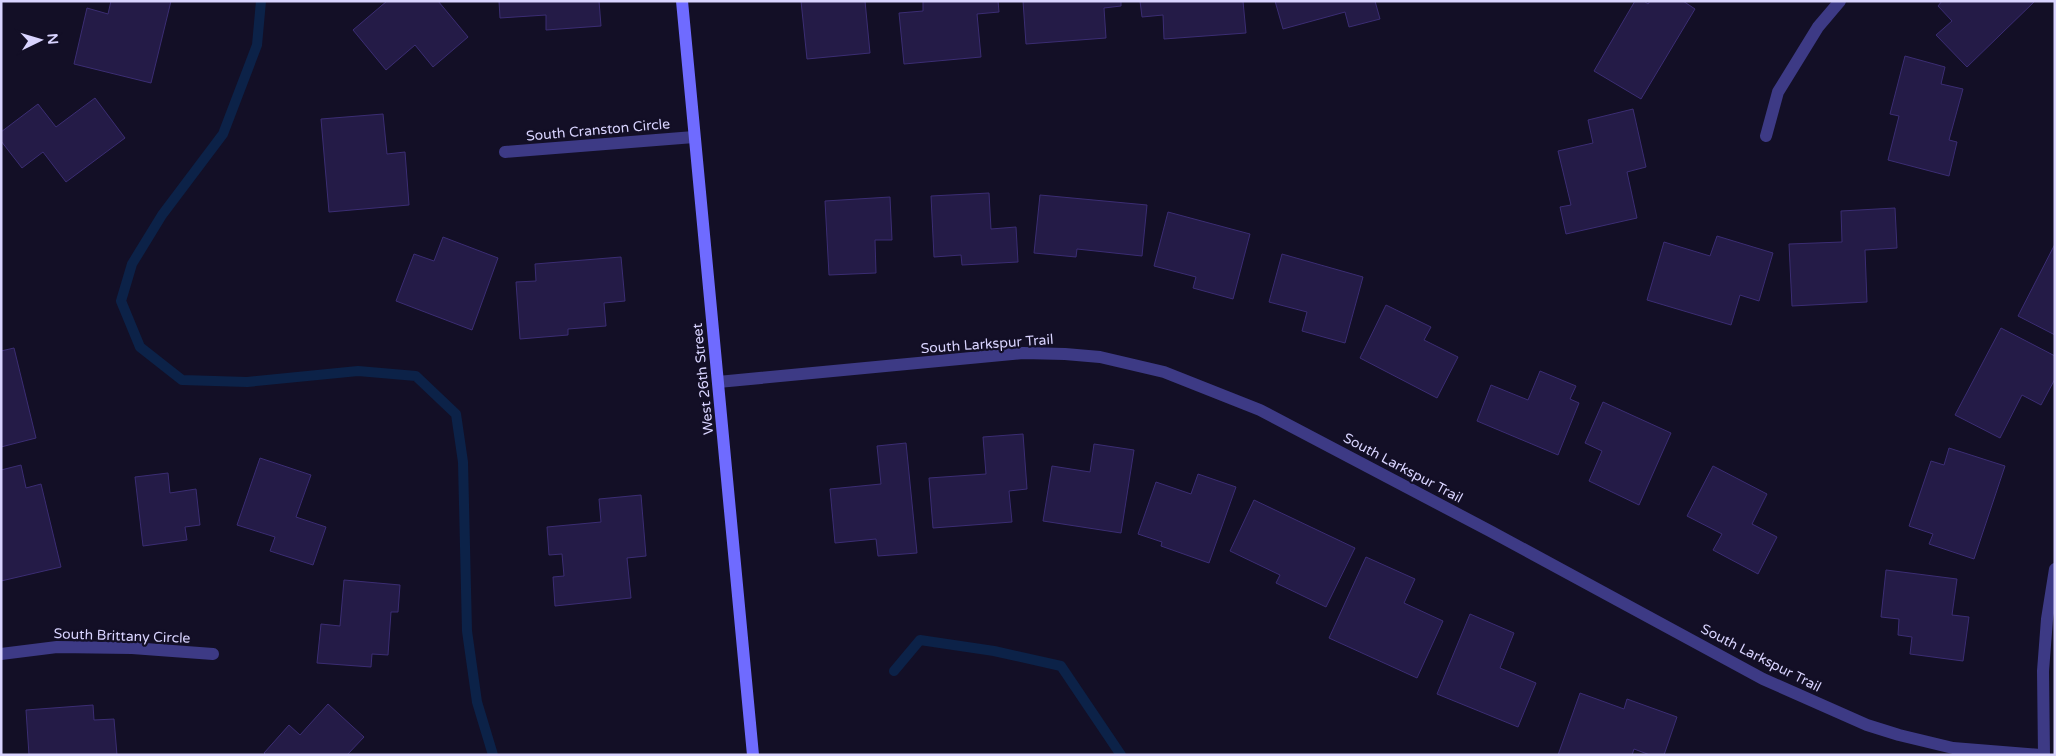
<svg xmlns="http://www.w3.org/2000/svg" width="2056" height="756" viewBox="0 0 2056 756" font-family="'Varela Round',sans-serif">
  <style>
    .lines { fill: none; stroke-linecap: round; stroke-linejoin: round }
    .stream { stroke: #0c2248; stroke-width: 10 }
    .building { fill: #241b47; stroke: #3b2d73 }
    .street { stroke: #3d3a85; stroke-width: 12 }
    .secondary { stroke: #6f6bff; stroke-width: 12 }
    .labels { text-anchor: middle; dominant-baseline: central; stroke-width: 4.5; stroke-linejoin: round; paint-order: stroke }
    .street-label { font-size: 14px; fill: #d9d4ff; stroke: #130f26 }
  </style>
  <rect width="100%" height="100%" fill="#130f26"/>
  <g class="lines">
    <!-- stream -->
    <g class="stream">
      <path d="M261 1 257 45 223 134 162 215 132 264 121 301 140 347 182 380 247 382 358 371 416 376 456 414 463 462 467 631 477 702 493 755"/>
      <path d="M894 671 920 640 994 651 1061 666 1121 755"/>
    </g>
  </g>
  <!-- building -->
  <g class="building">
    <path d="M111 1H171L151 83 74 64 87 8 108 14Z"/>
    <path d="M387 1H438L468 37 433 67 415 45 386 70 353 30Z"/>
    <path d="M499 1H599L601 26 546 30V15L500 18Z"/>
    <path d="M801 1H865L870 53 807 59Z"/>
    <path d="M923 1H998L999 12 977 14 981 57 904 64 899 13 923 11Z"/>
    <path d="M1023 1H1121V6L1104 8 1106 38 1026 44Z"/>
    <path d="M1140 1H1243L1246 33 1164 39 1163 15 1142 17Z"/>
    <path d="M1275 1H1375L1380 19 1349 27 1345 12 1283 29Z"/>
    <path d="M1635 1H1644L1648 4 1650 1H1683L1695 9 1641 99 1594 71Z"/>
    <path d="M1942 1H2035L1967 67 1936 35 1952 21 1938 6Z"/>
    <path d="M1905 56 1945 67 1941 84 1963 89 1949 140 1957 142 1949 176 1888 160 1899 116 1890 114Z"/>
    <path d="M95 98 125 138 66 182 43 152 22 168 1 141V132L38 104 56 127Z"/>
    <path d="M1633 109 1646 167 1627 172 1637 218 1566 234 1560 207 1571 205 1558 151 1593 143 1588 120Z"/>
    <path d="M383 114 387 154 405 152 409 205 329 212 321 119Z"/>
    <path d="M989 193 991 229 1016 227 1018 262 962 265 961 255 934 257 931 196Z"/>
    <path d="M1040 195 1147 205 1142 256 1077 249 1076 257 1034 253Z"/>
    <path d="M890 197 892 240H875L876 273 829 275 825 201Z"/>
    <path d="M1895 208 1897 248 1865 250 1867 302 1792 306 1789 244 1842 242 1841 211Z"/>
    <path d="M1168 212 1250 234 1233 299 1193 288 1196 277 1154 266Z"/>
    <path d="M1717 236 1773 253 1759 301 1740 295 1731 325 1647 300 1664 242 1710 256Z"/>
    <path d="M443 237 498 258 472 330 396 301 414 254 434 261Z"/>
    <path d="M2055 244V335L2018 316Z"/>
    <path d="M1282 254 1363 277 1345 343 1302 331 1307 312 1269 302Z"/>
    <path d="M621 257 625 301 604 303 606 326 568 329V335L520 339 516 282 536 281 535 264Z"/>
    <path d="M1386 305 1431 327 1424 340 1458 357 1437 398 1360 358Z"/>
    <path d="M2001 328 2055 356V379L2041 405 2022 395 2000 438 1955 415Z"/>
    <path d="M14 348 36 438 1 447V351Z"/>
    <path d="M1540 371 1576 386 1570 399 1579 403 1558 455 1477 421 1491 385 1528 400Z"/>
    <path d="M1603 402 1671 433 1639 505 1589 481 1602 451 1585 443Z"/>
    <path d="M1023 434 1027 489 1009 491 1012 522 933 528 929 478 986 474 983 437Z"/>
    <path d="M906 443 917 553 878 556 876 539 835 543 830 489 881 484 877 446Z"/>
    <path d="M1094 444 1134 450 1121 533 1043 521 1052 466 1090 472Z"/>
    <path d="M1949 448 2005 466 1974 559 1929 544 1933 534 1909 526 1931 461 1944 465Z"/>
    <path d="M260 458 311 475 296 517 326 527 313 565 270 551 275 537 237 525Z"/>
    <path d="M21 465 26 488 41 484 61 567 1 581V470Z"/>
    <path d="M1713 466 1767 494 1752 524 1777 537 1758 574 1713 550 1722 534 1687 516Z"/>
    <path d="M168 473 170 493 196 489 200 525 185 527 187 540 143 546 135 477Z"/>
    <path d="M1198 474 1236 487 1209 563 1161 546 1162 542 1138 534 1156 482 1191 494Z"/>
    <path d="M641 495 646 556 627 558 631 598 555 606 553 577 564 576 562 554 549 555 547 527 601 522 599 499Z"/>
    <path d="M1254 500 1355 548 1326 607 1276 583 1280 575 1230 551Z"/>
    <path d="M1366 557 1415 579 1404 603 1443 621 1417 678 1329 638Z"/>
    <path d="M1886 570 1957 579 1952 615 1969 617 1963 661 1910 654 1912 637 1898 635 1899 619 1881 617Z"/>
    <path d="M344 580 400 585 398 612H391L388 655 372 654 371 667 317 663 321 624 340 626Z"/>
    <path d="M1470 614 1514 633 1500 668 1536 683 1518 727 1437 694Z"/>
    <path d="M1580 693 1624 709 1627 699 1677 717 1664 755H1650L1634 749 1632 755H1558Z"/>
    <path d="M328 704 364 737 347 755H266L264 753 289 725 300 735Z"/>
    <path d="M93 705 94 720 114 719 117 755H29L26 710Z"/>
  </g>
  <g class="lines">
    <!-- street -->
    <g class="street">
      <path d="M1766 136 1778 92 1818 27 1840 1"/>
      <path d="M505 152 694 137"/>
      <path d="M718 382 1023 353 1065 354 1100 357 1164 372 1260 410 1490 531 1763 679 1867 725 1899 735 1953 748 2040 755"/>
      <path d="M1 654 57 647 132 648 213 654"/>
      <path d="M2044 755 2043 671 2047 619 2055 569"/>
    </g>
    <!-- secondary -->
    <path class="secondary" d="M682 1 753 755"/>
  </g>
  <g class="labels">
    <!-- street labels -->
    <g class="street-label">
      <text transform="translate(598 130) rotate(-5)">South Cranston Circle</text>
      <text transform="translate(987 344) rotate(-4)">South Larkspur Trail</text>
      <text transform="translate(703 379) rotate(-96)">West 26th Street</text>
      <text transform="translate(1403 468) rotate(28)">South Larkspur Trail</text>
      <text transform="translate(122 636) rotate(2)">South Brittany Circle</text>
      <text transform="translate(1761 658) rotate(27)">South Larkspur Trail</text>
    </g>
  </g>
  <!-- border -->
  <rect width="2056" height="756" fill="none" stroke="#d9d4ff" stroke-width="5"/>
  <!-- north arrow -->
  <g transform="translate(40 40) rotate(85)" stroke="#130f26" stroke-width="4" paint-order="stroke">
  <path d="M0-4L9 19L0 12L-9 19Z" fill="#d9d4ff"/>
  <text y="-8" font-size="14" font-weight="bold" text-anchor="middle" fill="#d9d4ff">N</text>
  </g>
</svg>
